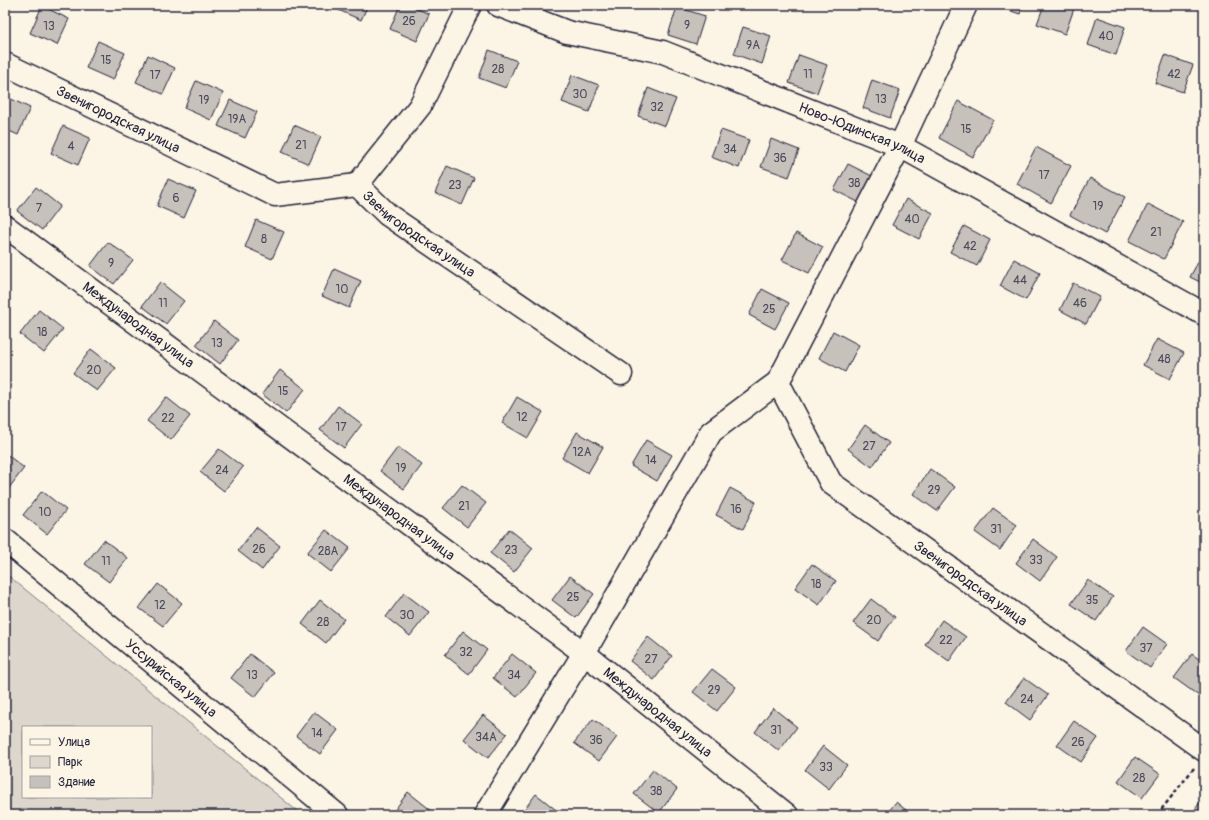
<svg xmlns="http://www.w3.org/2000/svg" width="1209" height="820" viewBox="0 0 1209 820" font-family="Pangolin,sans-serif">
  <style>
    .green { fill: #dcd6cc; stroke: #7f7c84; fill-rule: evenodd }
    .building { fill: #c6c1bb; stroke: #22223b }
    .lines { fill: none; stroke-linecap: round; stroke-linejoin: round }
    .minor-casing { stroke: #22223b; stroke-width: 25 }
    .path { stroke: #22223b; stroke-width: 2.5; stroke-dasharray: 4 3; stroke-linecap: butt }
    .minor { stroke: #fcf5e5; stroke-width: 22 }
    .labels { text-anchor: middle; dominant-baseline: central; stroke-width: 3; stroke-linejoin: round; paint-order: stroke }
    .number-label { font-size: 12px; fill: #4b4a5b }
    .street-label { font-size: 14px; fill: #22223b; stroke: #fcf5e5 }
  </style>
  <rect width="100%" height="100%" fill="#fcf5e5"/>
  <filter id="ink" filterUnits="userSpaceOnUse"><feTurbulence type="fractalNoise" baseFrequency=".025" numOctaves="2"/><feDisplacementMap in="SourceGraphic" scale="8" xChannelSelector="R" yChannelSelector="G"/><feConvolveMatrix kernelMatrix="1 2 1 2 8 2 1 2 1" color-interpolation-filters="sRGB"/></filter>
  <g filter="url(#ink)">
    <!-- green -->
    <path class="green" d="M5 573 302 815H5ZM23 727H151V797H23Z"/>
    <!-- building -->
    <g class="building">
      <path d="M336 5H368L361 20 334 8Z"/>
      <path d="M400 5H409L429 14 417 41 390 29Z"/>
      <path d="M993 5H1023L1020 14Z"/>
      <path d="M1044 5 1075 6 1065 34 1037 24Z"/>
      <path d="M42 6 69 19 57 45 30 33Z"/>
      <path d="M677 7 705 16 696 44 668 35Z"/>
      <path d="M1097 17 1125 27 1116 55 1088 45Z"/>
      <path d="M743 27 771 36 762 64 734 54Z"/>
      <path d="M98 41 125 53 113 80 86 68Z"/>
      <path d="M489 50 517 61 506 88 479 78Z"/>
      <path d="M148 55 175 68 163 94 136 82Z"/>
      <path d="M799 55 827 65 817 93 789 83Z"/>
      <path d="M1165 55 1193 65 1183 92 1155 83Z"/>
      <path d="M572 75 599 85 589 112 562 102Z"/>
      <path d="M872 80 900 90 890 118 863 108Z"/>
      <path d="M196 81 223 93 211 120 184 108Z"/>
      <path d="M648 88 676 99 665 126 638 116Z"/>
      <path d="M5 96 30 108 18 135 5 129Z"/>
      <path d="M230 100 257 112 245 138 218 126Z"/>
      <path d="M958 101 993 120 973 157 939 138Z"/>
      <path d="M294 125 321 137 309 164 282 152Z"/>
      <path d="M63 126 90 138 78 165 51 153Z"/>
      <path d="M721 130 749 140 739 168 711 157Z"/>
      <path d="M771 139 799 150 789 177 761 167Z"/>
      <path d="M1036 147 1071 166 1051 203 1017 184Z"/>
      <path d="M848 164 874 177 860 203 834 190Z"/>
      <path d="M447 166 474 178 462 205 435 193Z"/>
      <path d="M1090 178 1125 197 1105 234 1070 215Z"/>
      <path d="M168 179 196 191 184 218 157 206Z"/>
      <path d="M36 187 60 206 42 230 17 211Z"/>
      <path d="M906 199 933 213 919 239 892 225Z"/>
      <path d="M1148 204 1183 222 1164 259 1129 241Z"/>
      <path d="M256 220 284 232 272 259 245 247Z"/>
      <path d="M964 226 990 240 977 266 950 252Z"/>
      <path d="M796 233 823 247 809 273 782 260Z"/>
      <path d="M108 242 133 260 114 284 90 266Z"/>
      <path d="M1204 251V284L1190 277Z"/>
      <path d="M1014 259 1040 273 1026 300 1000 286Z"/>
      <path d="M334 269 361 281 349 308 322 296Z"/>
      <path d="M160 282 184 301 166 324 142 306Z"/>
      <path d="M1073 283 1100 297 1086 324 1060 310Z"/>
      <path d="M762 289 789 303 775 329 749 315Z"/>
      <path d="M39 310 63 329 44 353 20 334Z"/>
      <path d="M214 321 238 340 220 364 196 345Z"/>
      <path d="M833 331 859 345 845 372 819 358Z"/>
      <path d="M1157 339 1184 353 1170 379 1143 365Z"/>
      <path d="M91 349 116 368 97 391 73 373Z"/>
      <path d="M280 370 305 389 286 413 262 394Z"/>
      <path d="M166 397 190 416 171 440 147 421Z"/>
      <path d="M517 397 543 412 528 438 502 423Z"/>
      <path d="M338 406 362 424 344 448 320 430Z"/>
      <path d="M865 425 889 443 872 467 848 449Z"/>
      <path d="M577 432 603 447 588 473 562 458Z"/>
      <path d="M646 440 672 455 657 481 631 466Z"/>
      <path d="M398 447 422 465 404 489 380 471Z"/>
      <path d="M219 449 243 467 224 491 200 472Z"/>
      <path d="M5 453 24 468 6 492 5 491Z"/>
      <path d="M930 469 955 487 937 511 913 494Z"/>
      <path d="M462 485 486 503 467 527 443 508Z"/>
      <path d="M730 488 756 502 743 529 716 515Z"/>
      <path d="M42 491 66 510 47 534 23 515Z"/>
      <path d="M993 508 1017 525 1000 550 975 532Z"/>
      <path d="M256 527 280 546 262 570 238 551Z"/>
      <path d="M509 529 533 548 514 572 490 553Z"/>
      <path d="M326 530 350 548 331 572 307 553Z"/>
      <path d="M1033 539 1057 557 1040 581 1016 563Z"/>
      <path d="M104 540 128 558 109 582 85 564Z"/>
      <path d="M812 564 836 581 819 605 795 588Z"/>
      <path d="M570 576 594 594 576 618 552 600Z"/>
      <path d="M1088 580 1113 597 1096 621 1071 604Z"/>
      <path d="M158 584 182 603 163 626 139 608Z"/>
      <path d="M404 593 429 612 410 636 386 617Z"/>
      <path d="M871 599 895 617 878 641 853 623Z"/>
      <path d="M320 600 344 619 326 643 302 624Z"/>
      <path d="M942 620 966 637 949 661 925 644Z"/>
      <path d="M1143 627 1167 644 1150 668 1126 651Z"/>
      <path d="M463 631 487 650 469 674 445 655Z"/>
      <path d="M648 637 672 656 654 680 630 661Z"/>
      <path d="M250 654 274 673 255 697 231 678Z"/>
      <path d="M512 654 536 673 517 697 493 678Z"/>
      <path d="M1192 654 1204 663V688L1199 696 1174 678Z"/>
      <path d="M712 669 736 687 717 711 693 692Z"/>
      <path d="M1024 678 1048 695 1030 720 1006 702Z"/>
      <path d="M773 708 797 727 779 751 755 732Z"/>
      <path d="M314 712 338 730 320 754 296 736Z"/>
      <path d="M483 715 507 734 488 758 464 739Z"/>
      <path d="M593 719 617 737 599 761 574 743Z"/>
      <path d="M1074 721 1098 738 1081 762 1057 745Z"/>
      <path d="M823 746 847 765 829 789 805 770Z"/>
      <path d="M1135 757 1160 774 1142 798 1118 781Z"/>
      <path d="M653 770 677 789 659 813 634 794Z"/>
      <path d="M408 792 432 811 429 815H391Z"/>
      <path d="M536 794 560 813 559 815H520Z"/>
      <path d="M1203 798 1204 815H1191Z"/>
      <path d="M896 802 912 815H886Z"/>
    </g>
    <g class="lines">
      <defs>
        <g id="minor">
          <path id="s1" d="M498 5 567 32 663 52 900 146 1204 314"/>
          <path id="s2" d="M5 64 275 195 357 185 388 215 621 374"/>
          <path d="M357 185 420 106 470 5"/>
          <path id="s3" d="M5 226 584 653 787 815"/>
          <path id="s4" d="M778 382 831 483 1204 750"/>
          <path id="s5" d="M5 540 337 815"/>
          <path d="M485 815 584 653 711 432 778 382 900 146 966 5"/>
        </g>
      </defs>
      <!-- minor casing -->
      <use href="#minor" class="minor-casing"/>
      <!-- path -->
      <path class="path" d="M1157 815 1194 768"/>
      <!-- minor -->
      <use href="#minor" class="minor"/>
    </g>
  </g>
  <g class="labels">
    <!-- number labels -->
    <g class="number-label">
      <text x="409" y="21">26</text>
      <text x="687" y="25">9</text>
      <text x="49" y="26">13</text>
      <text x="1106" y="36">40</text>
      <text x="753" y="45">9А</text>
      <text x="106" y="60">15</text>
      <text x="498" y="69">28</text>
      <text x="808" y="74">11</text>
      <text x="1174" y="74">42</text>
      <text x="155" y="75">17</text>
      <text x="580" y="94">30</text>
      <text x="881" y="99">13</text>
      <text x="204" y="100">19</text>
      <text x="657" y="107">32</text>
      <text x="237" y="119">19А</text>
      <text x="966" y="129">15</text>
      <text x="301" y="145">21</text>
      <text x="71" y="146">4</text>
      <text x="730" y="149">34</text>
      <text x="780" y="158">36</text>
      <text x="1044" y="175">17</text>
      <text x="854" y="183">38</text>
      <text x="455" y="185">23</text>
      <text x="176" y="198">6</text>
      <text x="1098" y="206">19</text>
      <text x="39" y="208">7</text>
      <text x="912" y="219">40</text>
      <text x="1156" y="232">21</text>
      <text x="264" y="239">8</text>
      <text x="970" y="246">42</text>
      <text x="111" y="263">9</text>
      <text x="1020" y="280">44</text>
      <text x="342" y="289">10</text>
      <text x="163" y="303">11</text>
      <text x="1080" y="303">46</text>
      <text x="769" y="309">25</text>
      <text x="42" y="332">18</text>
      <text x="217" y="343">13</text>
      <text x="1164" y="359">48</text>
      <text x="94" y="370">20</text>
      <text x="283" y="391">15</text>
      <text x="522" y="417">12</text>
      <text x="168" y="418">22</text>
      <text x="341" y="427">17</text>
      <text x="869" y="446">27</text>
      <text x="582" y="452">12А</text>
      <text x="651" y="460">14</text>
      <text x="401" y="468">19</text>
      <text x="222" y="470">24</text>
      <text x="934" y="490">29</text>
      <text x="464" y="506">21</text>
      <text x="736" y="509">16</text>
      <text x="45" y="512">10</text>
      <text x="996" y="529">31</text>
      <text x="259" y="549">26</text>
      <text x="511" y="550">23</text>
      <text x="328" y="551">28А</text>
      <text x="1036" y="560">33</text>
      <text x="106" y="561">11</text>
      <text x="816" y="584">18</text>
      <text x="573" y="597">25</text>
      <text x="1092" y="600">35</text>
      <text x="160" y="605">12</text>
      <text x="407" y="615">30</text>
      <text x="874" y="620">20</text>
      <text x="323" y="622">28</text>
      <text x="946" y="640">22</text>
      <text x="1146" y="648">37</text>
      <text x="466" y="652">32</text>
      <text x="651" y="659">27</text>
      <text x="252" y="675">13</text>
      <text x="514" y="675">34</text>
      <text x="714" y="690">29</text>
      <text x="1027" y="699">24</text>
      <text x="776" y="730">31</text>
      <text x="317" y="733">14</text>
      <text x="486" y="737">34А</text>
      <text x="596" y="740">36</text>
      <text x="1078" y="742">26</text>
      <text x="826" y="767">33</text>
      <text x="1139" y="778">28</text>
      <text x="656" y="791">38</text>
    </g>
    <!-- street labels -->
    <g class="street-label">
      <text stroke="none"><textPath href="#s2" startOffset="126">Звенигородская улица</textPath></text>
      <text stroke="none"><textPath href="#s1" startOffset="387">Ново-Юдинская улица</textPath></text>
      <text stroke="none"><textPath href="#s2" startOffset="462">Звенигородская улица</textPath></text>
      <text stroke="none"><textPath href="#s3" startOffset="166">Международная улица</textPath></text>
      <text stroke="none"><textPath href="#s3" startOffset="490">Международная улица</textPath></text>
      <text stroke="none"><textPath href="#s4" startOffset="286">Звенигородская улица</textPath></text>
      <text stroke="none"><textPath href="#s5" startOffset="216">Уссурийская улица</textPath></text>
      <text stroke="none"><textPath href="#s3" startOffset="814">Международная улица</textPath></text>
    </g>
  </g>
  <!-- margin -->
  <rect width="1209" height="820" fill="none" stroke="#fcf5e5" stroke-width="20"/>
  <rect x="10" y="10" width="1189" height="800" fill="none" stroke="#22223b" stroke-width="1.5" filter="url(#ink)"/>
  <!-- legend -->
  <rect x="22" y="726" width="130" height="72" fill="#fcf5e5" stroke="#a5a1a1"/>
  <rect x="30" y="739" width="20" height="6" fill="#fcf5e5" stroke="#a5a1a1"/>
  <text x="58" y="746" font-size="12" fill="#22223b">Улица</text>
  <rect x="30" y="756" width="20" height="12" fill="#dcd6cc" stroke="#a5a1a1"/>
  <text x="58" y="766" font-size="12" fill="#22223b">Парк</text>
  <rect x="30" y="776" width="20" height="12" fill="#c6c1bb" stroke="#a5a1a1"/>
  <text x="58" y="786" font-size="12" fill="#22223b">Здание</text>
</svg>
